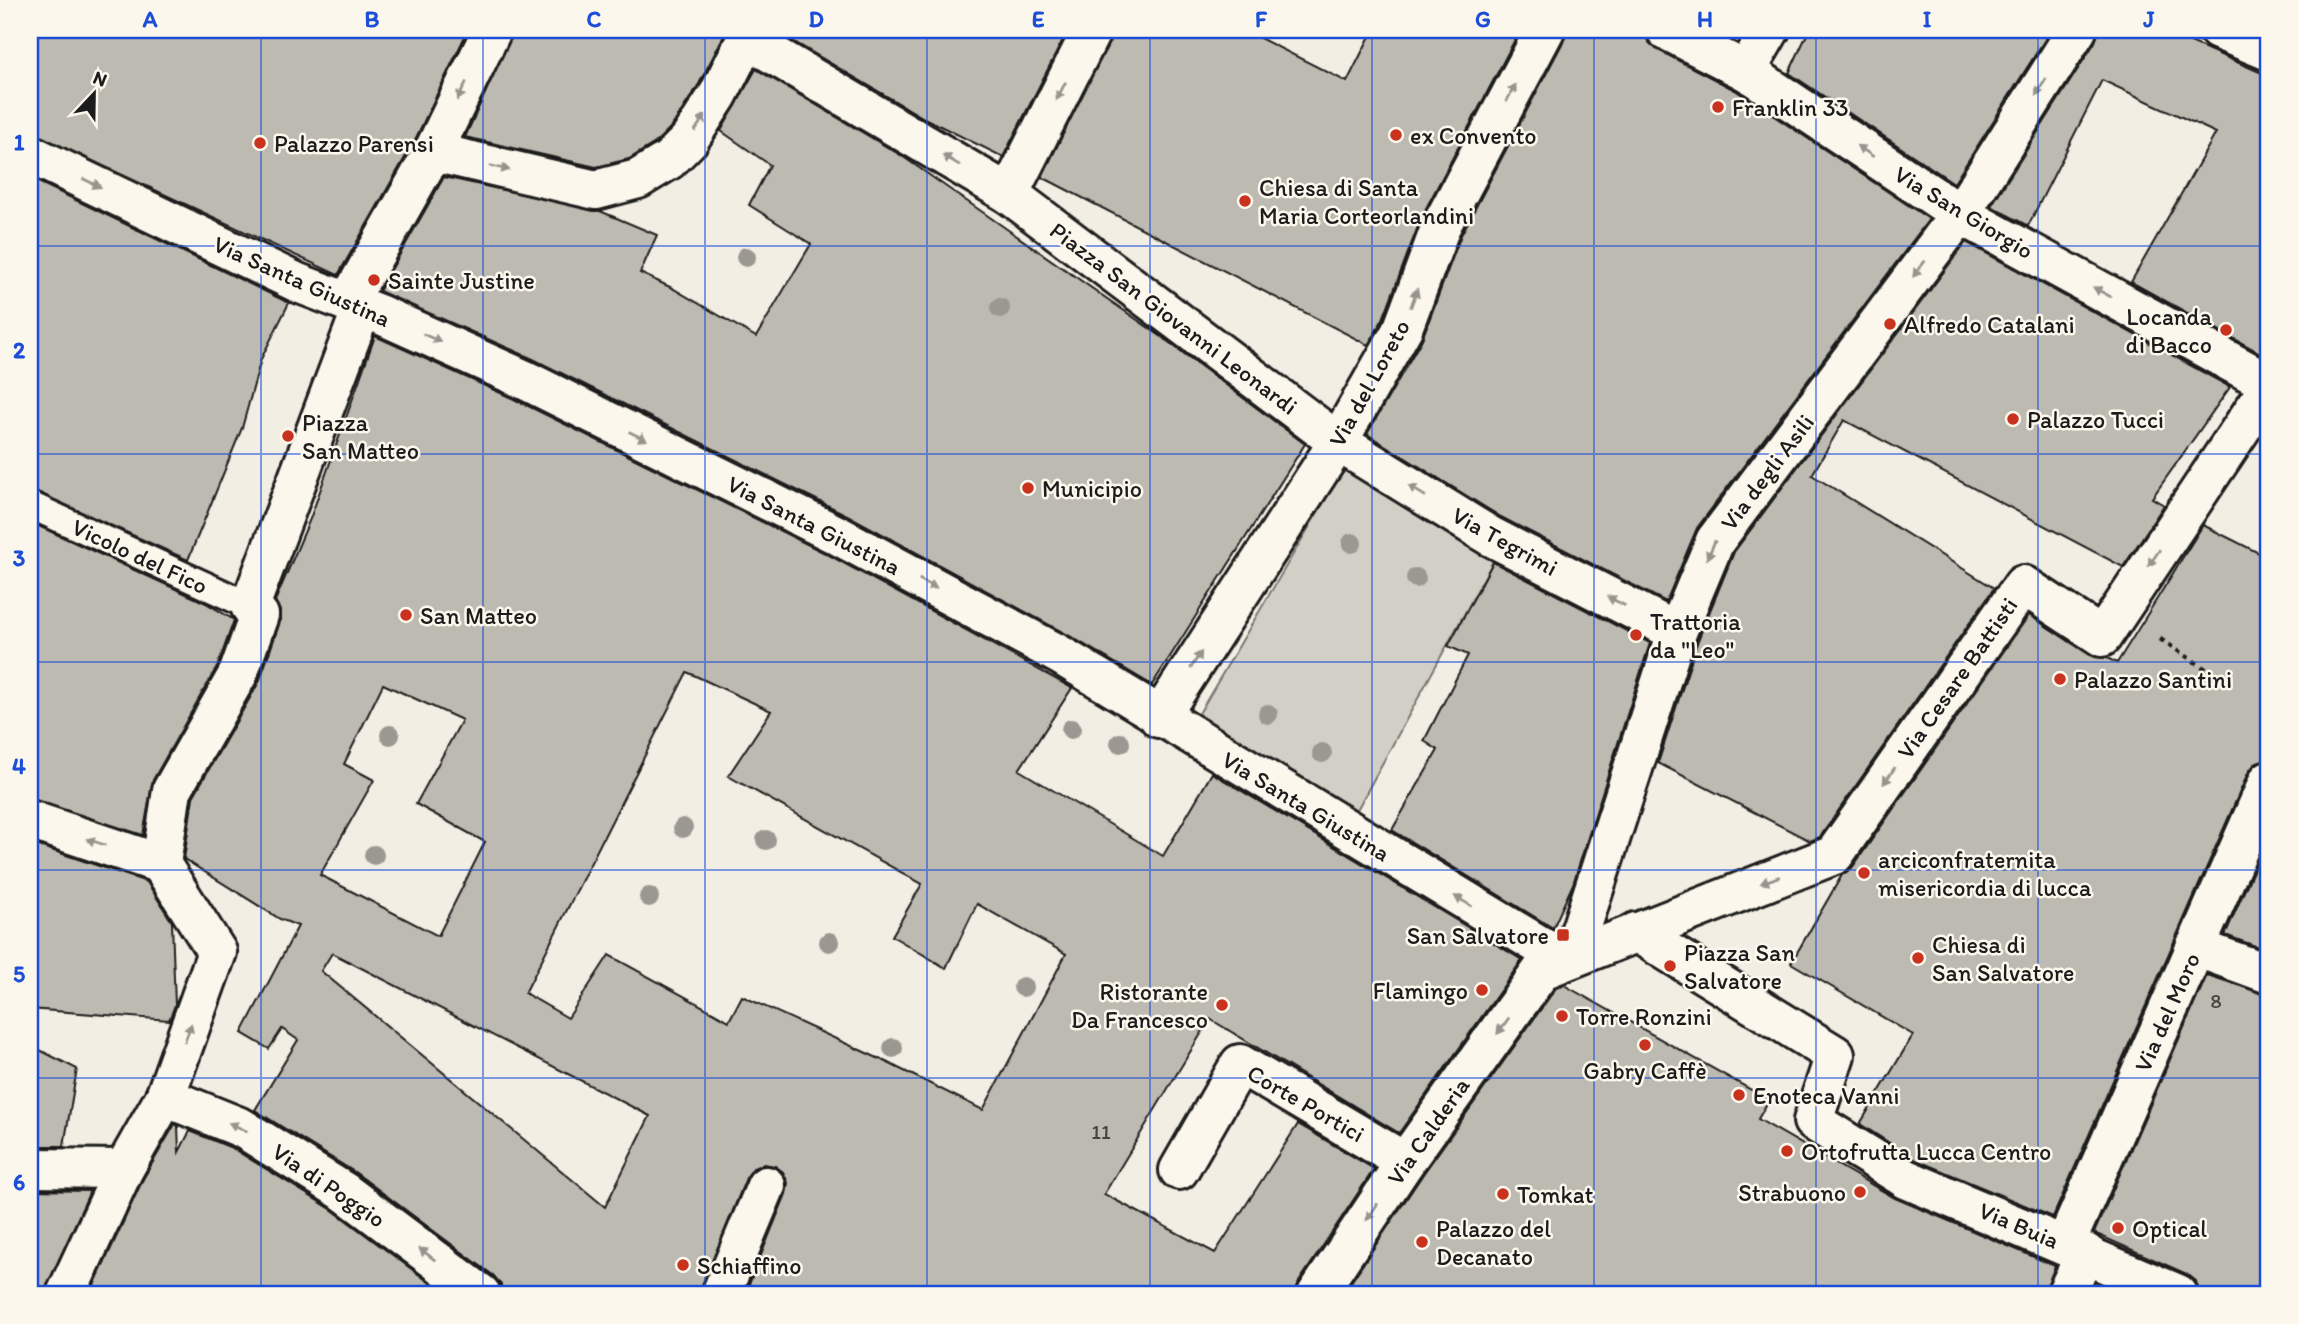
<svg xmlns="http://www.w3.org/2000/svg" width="2299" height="1324" viewBox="0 0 2299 1324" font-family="Itim,sans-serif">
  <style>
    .park { fill: #d2cfc6; stroke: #777671; stroke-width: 2 }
    .building { fill: #bdbab1; stroke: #1c1c1c; stroke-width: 2; fill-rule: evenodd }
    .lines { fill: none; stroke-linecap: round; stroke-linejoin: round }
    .lane-casing { stroke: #1c1c1c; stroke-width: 32 }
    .street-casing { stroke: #1c1c1c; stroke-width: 44 }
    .path { stroke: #1c1c1c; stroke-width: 4.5; stroke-dasharray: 5 5; stroke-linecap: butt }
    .lane { stroke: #fbf7ec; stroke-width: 26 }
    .street { stroke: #fbf7ec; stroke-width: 38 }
    .tree { fill: #9b9892 }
    .oneway { fill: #97948e }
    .grid { fill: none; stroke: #1d4ed8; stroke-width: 2; stroke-opacity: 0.55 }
    .poi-dot { fill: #c8321e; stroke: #fbf7ec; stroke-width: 2.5 }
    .labels { text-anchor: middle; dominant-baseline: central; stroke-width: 5; stroke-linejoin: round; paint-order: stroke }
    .number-label { font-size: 21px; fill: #444441 }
    .poi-label { font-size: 24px; fill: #1c1c1c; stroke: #fbf7ec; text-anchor: start }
    .street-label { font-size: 24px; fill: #1c1c1c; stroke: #fbf7ec }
    .neatline { fill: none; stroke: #1d4ed8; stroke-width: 2.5 }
    .grid-label { font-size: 23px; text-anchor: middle; font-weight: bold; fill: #1d4ed8 }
  </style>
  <rect width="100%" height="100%" fill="#f2eee4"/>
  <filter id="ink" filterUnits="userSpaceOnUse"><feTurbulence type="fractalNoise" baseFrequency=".0143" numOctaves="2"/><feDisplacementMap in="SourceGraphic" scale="14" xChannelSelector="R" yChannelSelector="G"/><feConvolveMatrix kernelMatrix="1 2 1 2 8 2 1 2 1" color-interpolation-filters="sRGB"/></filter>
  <g filter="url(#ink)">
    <!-- park -->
    <path class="park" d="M1344 468 1496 556 1353 817 1194 722Z"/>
    <!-- building -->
    <g class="building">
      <path d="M30 30H468L414 142 338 275 30 132Z"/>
      <path d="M514 30H727L699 84 672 126 655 143 629 159 596 167 465 137Z"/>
      <path d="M774 30H1068L1003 157 924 118Z"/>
      <path d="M1114 30H1244L1347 82 1373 30H1520L1422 216 1383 319 1368 345 1042 177Z"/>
      <path d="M1567 30H1629L1647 39 1656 49 1735 90 1929 219 1697 528 1666 602 1501 517 1367 434 1422 339 1461 235 1564 40Z"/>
      <path d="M1809 30H2051L1954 183 1789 73Z"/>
      <path d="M2099 30H2163L2269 76V358L2131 282 2216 133 2102 80 2028 226 1991 206 2095 42Z"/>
      <path d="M756 69 902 156 1159 335 1305 444 1152 685 1070 636 849 516 533 359 379 291 444 177 600 211 657 235 640 273 672 288 756 337 811 244 749 205 770 165 721 131Z"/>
      <path d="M30 178 289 303 261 359 242 428 188 560 30 489Z"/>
      <path d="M1966 242 2230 387 2152 498 2164 505 2123 567 1844 420 1812 475 1994 588 1820 837 1810 841 1658 763 1698 640 1734 552Z"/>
      <path d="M375 336 514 399 829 555 1072 688 1019 770 1163 856 1212 773 1522 960 1399 1133 1210 1019 1104 1194 1215 1253 1298 1124 1374 1169 1299 1282 1295 1294H745L786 1194 788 1183 783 1172 775 1166 764 1164 753 1168 746 1178 700 1294H502L501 1285 494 1276 356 1173 255 1110 298 1040 282 1029 269 1049 242 1033 298 926 280 919 184 859 193 797 259 682 280 622V611L275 601 310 519ZM687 672 771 711 728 776 922 884 892 936 946 968 977 904 1066 954 983 1110 882 1060 742 996 729 1021 609 955 568 1018 525 993ZM383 684 462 720 416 804 485 842 438 936 320 875 374 780 344 764ZM332 953 650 1116 605 1207 321 971Z"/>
      <path d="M30 522 206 603 234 620 218 665 153 780 143 835 30 799Z"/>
      <path d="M2203 525 2269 558V759L2257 762 2249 771 2053 1217 1916 1160 1860 1124 1913 1035 1791 963 1842 875 1852 868 2029 615 2090 655 2107 658 2117 663Z"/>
      <path d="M1493 562 1650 643 1573 884 1553 928 1392 830 1438 750 1424 741 1468 655 1448 646Z"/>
      <path d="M2269 834V951L2225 935Z"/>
      <path d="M30 843 147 882 172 922 175 1005 169 1020 30 1009Z"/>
      <path d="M2207 975 2269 995V1294H2199L2196 1281 2187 1274 2094 1233Z"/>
      <path d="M1564 985 1769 1100 1758 1119 1895 1198 2055 1266 2044 1294H1343L1423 1174 1556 988Z"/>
      <path d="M30 1045 77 1069 64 1146H30Z"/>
      <path d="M175 1124 178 1126 179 1152 190 1131 232 1148 331 1209 445 1294H90L143 1179Z"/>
      <path d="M30 1190 90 1191 44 1294H30Z"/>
    </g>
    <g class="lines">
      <defs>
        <path id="lane" d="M30 505 250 606"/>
        <g id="street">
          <path d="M1666 30 1746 71 1960 214 2269 383"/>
          <path d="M2218 30 2269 51"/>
          <path d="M747 39 1009 194 1338 442 1490 536 1677 632"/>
          <path d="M1746 71 1770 30"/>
          <path d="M433 152 596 190 638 179 669 160 689 140 718 95 751 30"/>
          <path d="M30 154 298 283 381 315 523 379 839 536 1060 655 1564 960"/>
          <path d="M1009 194 1092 30"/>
          <path d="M348 302 433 152 492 30"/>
          <path d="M1159 718 1338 442 1403 328 1441 226 1545 30"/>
          <path d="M30 820 161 864"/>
          <path d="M161 864 172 790 238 674 259 615 250 606 362 308"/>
          <path d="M1636 932 1835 1055 1813 1121 1906 1179 2178 1294"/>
          <path d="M2195 947 2269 974"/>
          <path d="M1572 957 1677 632 1715 541 1960 214 2077 30"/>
          <path d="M165 1097 242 1128 343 1191 481 1294"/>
          <path d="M30 1168 124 1169"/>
          <path d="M1179 1170 1240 1064 1405 1162"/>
          <path d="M2065 1245 2269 780"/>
          <path d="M66 1294 124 1169 165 1097 217 952 161 864"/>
          <path d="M721 1294 766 1186"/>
          <path d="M1317 1294 1405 1162 1542 970 1834 855 2023 585 2102 637 2269 387"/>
          <path d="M2066 1294 2086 1253"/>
        </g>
      </defs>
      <!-- lane casing -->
      <use href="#lane" class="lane-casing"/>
      <!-- street casing -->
      <use href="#street" class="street-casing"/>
      <!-- path -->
      <path class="path" d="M2160 639 2224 681"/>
      <!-- lane -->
      <use href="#lane" class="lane"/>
      <!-- street -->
      <use href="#street" class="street"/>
    </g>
    <!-- trees -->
    <g class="tree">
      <circle cx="746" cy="257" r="10"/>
      <circle cx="1000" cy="308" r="10"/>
      <circle cx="1352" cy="543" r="10"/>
      <circle cx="1416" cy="578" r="10"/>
      <circle cx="1268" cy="714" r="10"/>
      <circle cx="1071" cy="729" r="10"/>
      <circle cx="390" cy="735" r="10"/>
      <circle cx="1120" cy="743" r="10"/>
      <circle cx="1322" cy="753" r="10"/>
      <circle cx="683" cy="828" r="10"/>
      <circle cx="766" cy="840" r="10"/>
      <circle cx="374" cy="855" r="10"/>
      <circle cx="649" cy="897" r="10"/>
      <circle cx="829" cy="942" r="10"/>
      <circle cx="1023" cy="987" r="10"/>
      <circle cx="893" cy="1048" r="10"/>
    </g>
    <!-- one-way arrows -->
    <defs><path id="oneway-solid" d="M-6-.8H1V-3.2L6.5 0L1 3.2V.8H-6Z" transform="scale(1.75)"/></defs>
    <g class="oneway">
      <use href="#oneway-solid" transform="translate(2041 87) rotate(122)"/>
      <use href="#oneway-solid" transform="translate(462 91) rotate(115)"/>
      <use href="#oneway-solid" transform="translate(1061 91) rotate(117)"/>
      <use href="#oneway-solid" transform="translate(1511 93) rotate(-62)"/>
      <use href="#oneway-solid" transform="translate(700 123) rotate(-57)"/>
      <use href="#oneway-solid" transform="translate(1865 151) rotate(-146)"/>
      <use href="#oneway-solid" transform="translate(951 160) rotate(-149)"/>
      <use href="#oneway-solid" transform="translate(500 168) rotate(13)"/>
      <use href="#oneway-solid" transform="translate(92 183) rotate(26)"/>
      <use href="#oneway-solid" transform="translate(1919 269) rotate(127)"/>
      <use href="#oneway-solid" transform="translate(2102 292) rotate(-151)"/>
      <use href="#oneway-solid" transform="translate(1414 298) rotate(-70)"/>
      <use href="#oneway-solid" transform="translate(432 338) rotate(24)"/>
      <use href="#oneway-solid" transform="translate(638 436) rotate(26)"/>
      <use href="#oneway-solid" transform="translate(1417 491) rotate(-148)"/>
      <use href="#oneway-solid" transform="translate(1711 550) rotate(114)"/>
      <use href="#oneway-solid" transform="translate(2154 558) rotate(124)"/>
      <use href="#oneway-solid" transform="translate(928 584) rotate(28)"/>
      <use href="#oneway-solid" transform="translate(1616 601) rotate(-153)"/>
      <use href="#oneway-solid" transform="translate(1196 660) rotate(-57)"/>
      <use href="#oneway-solid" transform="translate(1889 776) rotate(125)"/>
      <use href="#oneway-solid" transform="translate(96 842) rotate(-162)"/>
      <use href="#oneway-solid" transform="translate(1770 880) rotate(159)"/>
      <use href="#oneway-solid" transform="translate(1463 901) rotate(-149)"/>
      <use href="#oneway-solid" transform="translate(1503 1026) rotate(126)"/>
      <use href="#oneway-solid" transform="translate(188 1033) rotate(-70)"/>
      <use href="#oneway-solid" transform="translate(238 1127) rotate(-155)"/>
      <use href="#oneway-solid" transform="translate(1372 1212) rotate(124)"/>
      <use href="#oneway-solid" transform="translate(427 1254) rotate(-143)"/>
    </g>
  </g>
  <!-- grid -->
  <path class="grid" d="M261 30V1294M483 30V1294M705 30V1294M927 30V1294M1150 30V1294M1372 30V1294M1594 30V1294M1816 30V1294M2038 30V1294M30 246H2269M30 454H2269M30 662H2269M30 870H2269M30 1078H2269"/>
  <!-- markers -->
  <g class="poi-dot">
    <circle cx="1718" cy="107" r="7"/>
    <circle cx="1396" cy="135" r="7"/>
    <circle cx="260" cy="143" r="7"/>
    <circle cx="1245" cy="201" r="7"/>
    <circle cx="374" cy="280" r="7"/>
    <circle cx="1890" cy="324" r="7"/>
    <circle cx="2226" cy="330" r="7"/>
    <circle cx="2013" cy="419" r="7"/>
    <circle cx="288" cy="436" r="7"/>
    <circle cx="1028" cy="488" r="7"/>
    <circle cx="406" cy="615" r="7"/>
    <circle cx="1636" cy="635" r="7"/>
    <circle cx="2060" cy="679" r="7"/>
    <circle cx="1864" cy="873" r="7"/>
    <rect x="1556" y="928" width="14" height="14" rx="3.5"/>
    <circle cx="1918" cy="958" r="7"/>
    <circle cx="1670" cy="966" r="7"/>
    <circle cx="1482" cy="990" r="7"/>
    <circle cx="1222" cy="1005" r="7"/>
    <circle cx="1562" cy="1016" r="7"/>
    <circle cx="1645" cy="1045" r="7"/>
    <circle cx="1739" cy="1095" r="7"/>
    <circle cx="1787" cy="1151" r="7"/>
    <circle cx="1860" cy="1192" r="7"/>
    <circle cx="1503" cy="1194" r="7"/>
    <circle cx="2118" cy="1228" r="7"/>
    <circle cx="1422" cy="1242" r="7"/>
    <circle cx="683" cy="1265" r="7"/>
  </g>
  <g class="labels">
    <!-- number labels -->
    <g class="number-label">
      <text x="2216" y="1000">8</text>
      <text x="1101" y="1131">11</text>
    </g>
    <!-- poi labels -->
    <g class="poi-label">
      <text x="1732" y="107">Franklin 33</text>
      <text x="1410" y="135">ex Convento</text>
      <text x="274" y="143">Palazzo Parensi</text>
      <text x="1259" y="187">Chiesa di Santa<tspan x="1259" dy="28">Maria Corteorlandini</tspan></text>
      <text x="388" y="280">Sainte Justine</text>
      <text x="2212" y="316" text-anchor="end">Locanda<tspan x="2212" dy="28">di Bacco</tspan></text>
      <text x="1904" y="324">Alfredo Catalani</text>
      <text x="2027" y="419">Palazzo Tucci</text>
      <text x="302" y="422">Piazza<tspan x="302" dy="28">San Matteo</tspan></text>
      <text x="1042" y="488">Municipio</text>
      <text x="420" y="615">San Matteo</text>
      <text x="1650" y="621">Trattoria<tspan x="1650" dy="28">da "Leo"</tspan></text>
      <text x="2074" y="679">Palazzo Santini</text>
      <text x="1878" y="859">arciconfraternita<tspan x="1878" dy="28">misericordia di lucca</tspan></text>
      <text x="1549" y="935" text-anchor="end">San Salvatore</text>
      <text x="1932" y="944">Chiesa di<tspan x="1932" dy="28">San Salvatore</tspan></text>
      <text x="1684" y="952">Piazza San<tspan x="1684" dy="28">Salvatore</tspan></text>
      <text x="1468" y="990" text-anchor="end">Flamingo</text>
      <text x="1208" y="991" text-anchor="end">Ristorante<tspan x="1208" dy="28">Da Francesco</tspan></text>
      <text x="1576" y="1016">Torre Ronzini</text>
      <text x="1645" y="1070" text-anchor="middle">Gabry Caffè</text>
      <text x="1753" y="1095">Enoteca Vanni</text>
      <text x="1801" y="1151">Ortofrutta Lucca Centro</text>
      <text x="1846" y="1192" text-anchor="end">Strabuono</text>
      <text x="1517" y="1194">Tomkat</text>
      <text x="1436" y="1228">Palazzo del<tspan x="1436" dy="28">Decanato</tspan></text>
      <text x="2132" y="1228">Optical</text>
      <text x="697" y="1265">Schiaffino</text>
    </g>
    <!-- street labels -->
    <g class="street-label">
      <text transform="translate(1964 212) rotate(31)">Via San Giorgio</text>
      <text transform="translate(302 281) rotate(24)">Via Santa Giustina</text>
      <text transform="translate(1174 318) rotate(37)">Piazza San Giovanni Leonardi</text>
      <text transform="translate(1369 383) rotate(-61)">Via del Loreto</text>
      <text transform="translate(1767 472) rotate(-53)">Via degli Asili</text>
      <text transform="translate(814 525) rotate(27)">Via Santa Giustina</text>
      <text transform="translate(1505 541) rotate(29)">Via Tegrimi</text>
      <text transform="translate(140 556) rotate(25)">Vicolo del Fico</text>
      <text transform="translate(1957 678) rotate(-55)">Via Cesare Battisti</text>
      <text transform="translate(1306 806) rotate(31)">Via Santa Giustina</text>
      <text transform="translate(2167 1012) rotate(-66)">Via del Moro</text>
      <text transform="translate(1306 1103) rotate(30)">Corte Portici</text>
      <text transform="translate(1428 1131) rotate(-55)">Via Calderia</text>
      <text transform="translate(329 1185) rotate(34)">Via di Poggio</text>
      <text transform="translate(2019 1225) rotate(23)">Via Buia</text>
    </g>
  </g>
  <!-- margin -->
  <rect width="2299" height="1324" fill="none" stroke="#fbf7ec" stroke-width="77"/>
  <!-- north arrow -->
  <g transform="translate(94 94) rotate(22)" stroke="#fbf7ec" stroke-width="5" paint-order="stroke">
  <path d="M0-5L12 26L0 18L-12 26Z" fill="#1c1c1c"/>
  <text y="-10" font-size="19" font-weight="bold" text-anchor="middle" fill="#1c1c1c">N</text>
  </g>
  <rect x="38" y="38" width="2222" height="1248" class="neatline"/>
  <g class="grid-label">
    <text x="150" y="27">A</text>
    <text x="372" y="27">B</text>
    <text x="594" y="27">C</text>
    <text x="816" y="27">D</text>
    <text x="1038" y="27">E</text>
    <text x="1261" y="27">F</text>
    <text x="1483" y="27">G</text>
    <text x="1705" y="27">H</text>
    <text x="1927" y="27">I</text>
    <text x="2149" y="27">J</text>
    <text x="19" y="150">1</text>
    <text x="19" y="358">2</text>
    <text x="19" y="566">3</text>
    <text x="19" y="774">4</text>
    <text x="19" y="982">5</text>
    <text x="19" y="1190">6</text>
  </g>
</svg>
